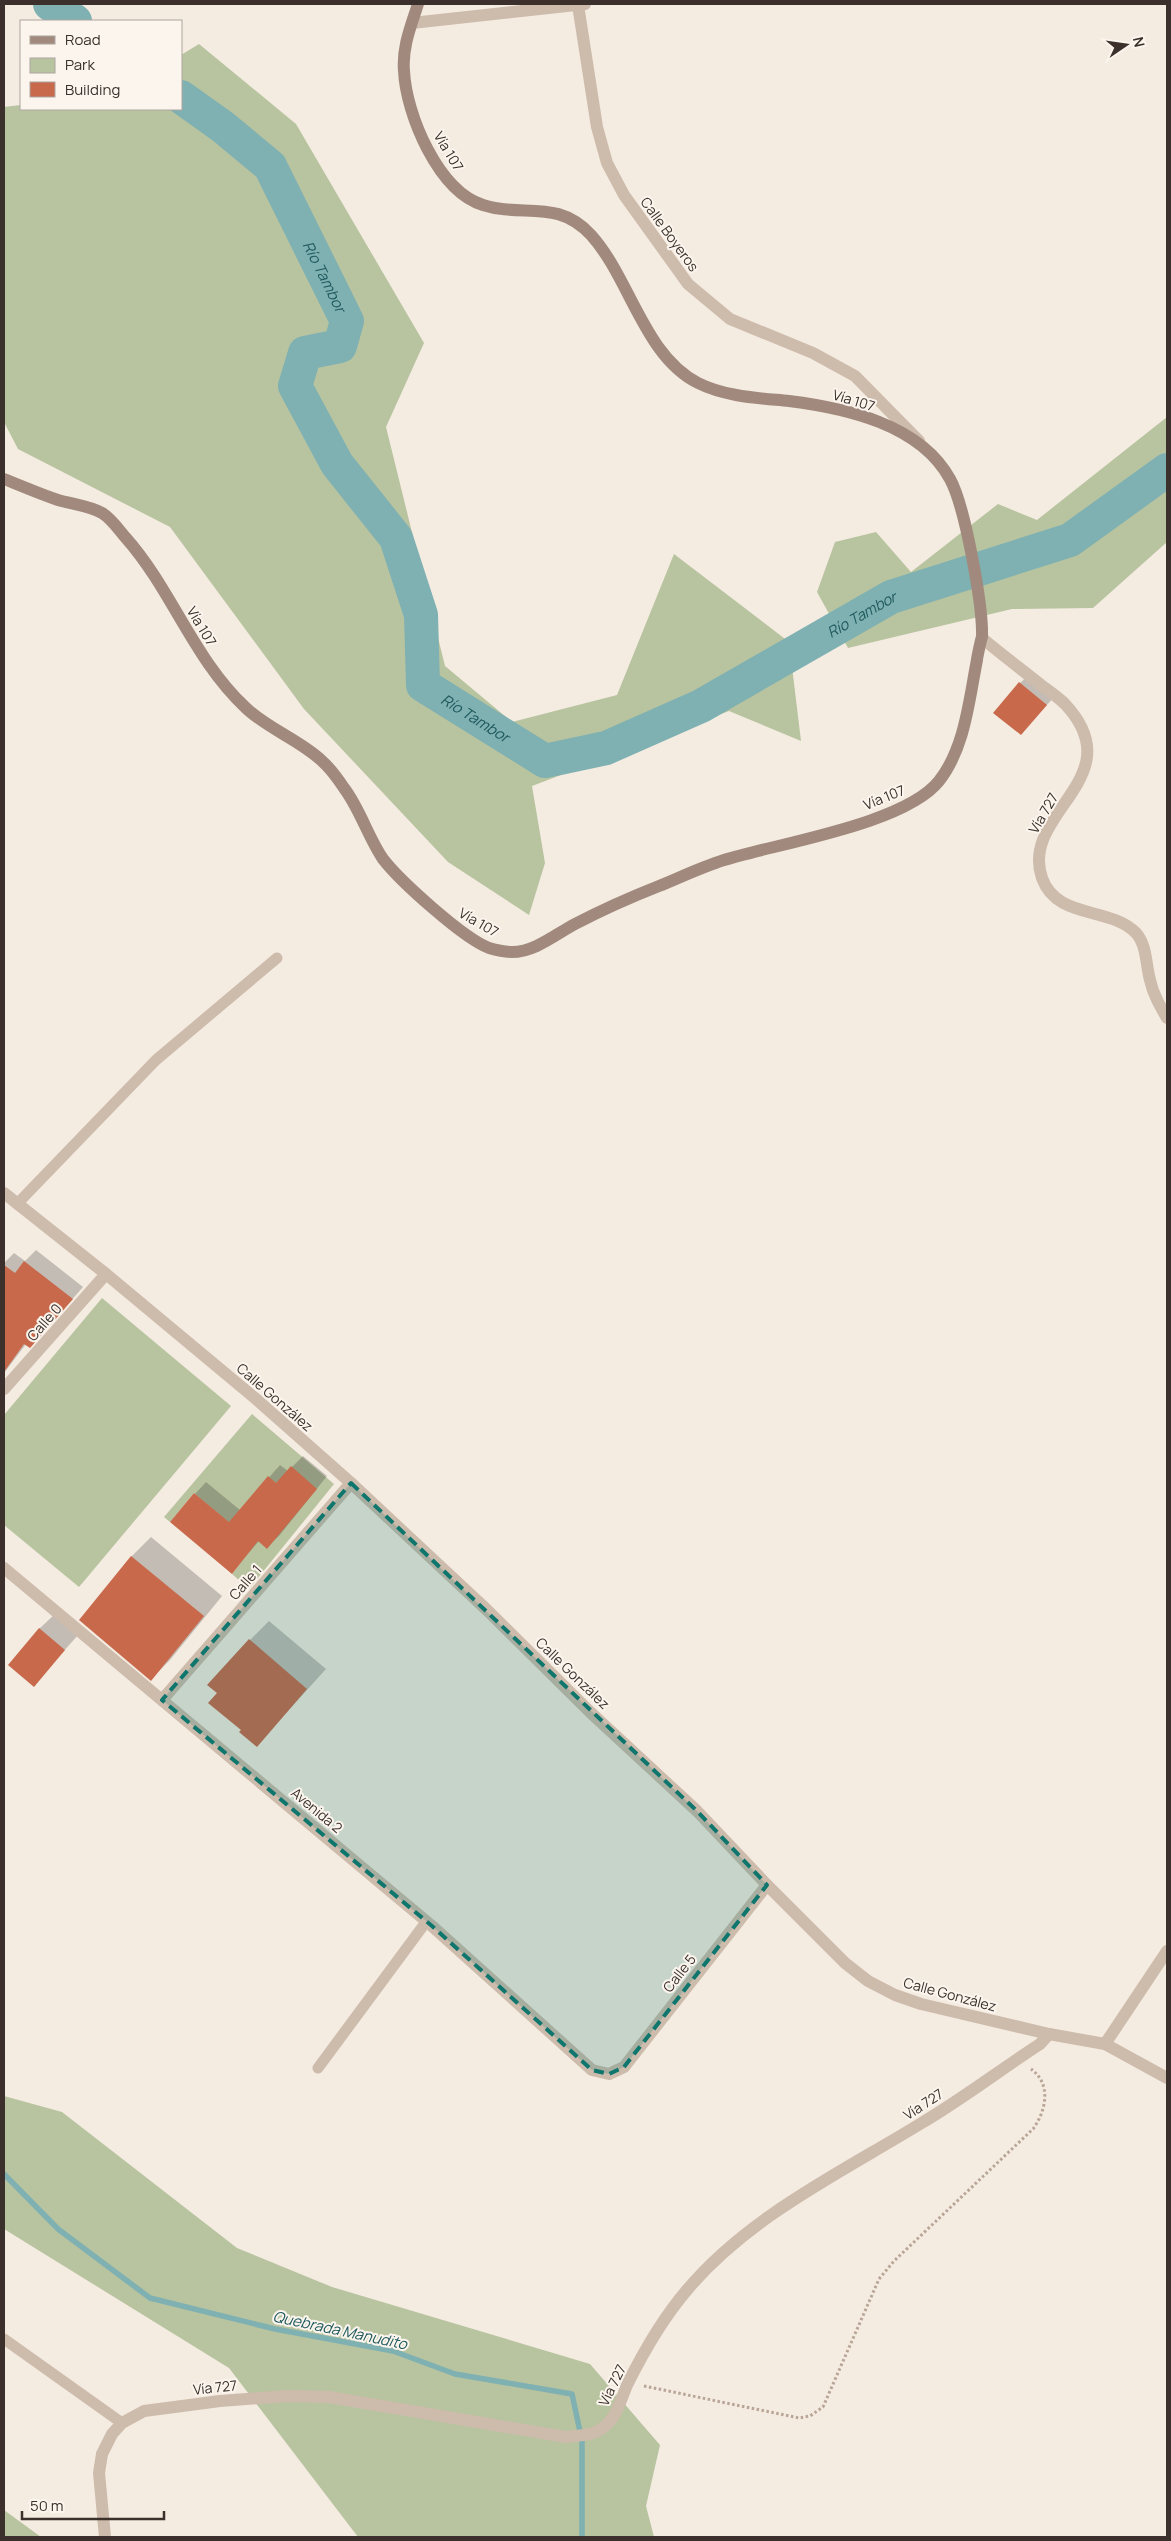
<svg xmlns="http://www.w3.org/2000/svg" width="1171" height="2541" viewBox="0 0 1171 2541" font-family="Manrope,sans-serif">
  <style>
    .green { fill: #b8c4a0 }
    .shadow { fill: #0003 }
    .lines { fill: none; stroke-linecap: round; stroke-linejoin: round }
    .stream { stroke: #7fb0b2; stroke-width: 5.5 }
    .river { stroke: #7fb0b2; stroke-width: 34 }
    .building { fill: #c8694b }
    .path { stroke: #b9a596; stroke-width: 3; stroke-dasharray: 2.5 2.5; stroke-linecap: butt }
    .service { stroke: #cdbbac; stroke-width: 11 }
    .minor { stroke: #cdbbac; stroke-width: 12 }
    .tertiary { stroke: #cdbbac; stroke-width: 12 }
    .secondary { stroke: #a18a7d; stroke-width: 12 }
    .marked { fill: #0f766e; fill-opacity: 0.2; stroke: #0f766e; stroke-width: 4; stroke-dasharray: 10 6; stroke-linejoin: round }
    .labels { text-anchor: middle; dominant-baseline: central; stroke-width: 4; stroke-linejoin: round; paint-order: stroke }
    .street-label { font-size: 14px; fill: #3b302b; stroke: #fbf5ee }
    .water-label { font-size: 15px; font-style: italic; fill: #1f5a5e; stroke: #fbf5ee }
  </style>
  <rect width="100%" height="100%" fill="#f4ebe1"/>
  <!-- green -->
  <g class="green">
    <path d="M199 44 296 124 424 343 386 427 445 666 512 722 617 695 674 554 789 642 801 741 729 711 532 786 545 863 529 915 448 862 304 709 170 527 18 449 4 422V107L21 105V109H181V55Z"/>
    <path d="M1167 417V542L1093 608 1012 609 848 648 817 592 835 542 876 532 911 572 998 504 1037 520Z"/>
    <path d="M102 1298 231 1406 79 1587 4 1525V1415Z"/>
    <path d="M252 1414 334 1484 249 1589 232 1574 255 1544 194 1493 170 1522 164 1517Z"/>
    <path d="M4 2096 62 2112 237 2248 332 2287 590 2364 660 2445 646 2506 654 2537H358L229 2368 4 2229Z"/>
    <path d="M4 2510 41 2537H4Z"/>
  </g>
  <!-- shadow -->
  <g class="shadow">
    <path d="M1030 674 1056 695 1021 733 1020 683Z"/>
    <path d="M36 1250 83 1287 41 1335 26 1344 4 1373V1260L5 1262 14 1253 25 1261Z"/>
    <path d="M303 1456 327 1476 279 1536 267 1547 259 1541 232 1572 195 1494 206 1482 240 1510 280 1465 288 1471Z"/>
    <path d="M151 1537 222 1596 170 1660 151 1679 81 1620 132 1556Z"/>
    <path d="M54 1615 78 1635 34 1685 39 1629Z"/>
    <path d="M269 1621 326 1669 257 1745 243 1730 218 1693 250 1640Z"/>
  </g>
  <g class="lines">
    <!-- stream -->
    <path class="stream" d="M4 2174 58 2229 150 2298 275 2329 393 2351 455 2374 572 2394 582 2441V2537"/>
    <!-- river -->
    <g class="river">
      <path d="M50 4 75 21"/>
      <path id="s1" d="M181 97 223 127 270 166 347 321 340 346 305 353 295 386 337 464 396 538 421 615 423 685 545 761 606 748 701 706 891 597 1070 540 1167 470"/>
    </g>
  </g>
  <!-- building -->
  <g class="building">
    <path d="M1019 682 1047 705 1021 735 993 713Z"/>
    <path d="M24 1261 73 1299 30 1348 24 1344 4 1372V1265L15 1273Z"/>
    <path d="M291 1466 317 1489 267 1549 258 1541 232 1574 170 1522 194 1493 229 1522 268 1476 276 1483Z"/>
    <path d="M131 1556 204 1616 151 1681 79 1620Z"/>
    <path d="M39 1628 65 1650 34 1687 8 1665Z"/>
    <path d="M249 1639 307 1689 257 1747 239 1732 241 1730 208 1703 217 1693 207 1685Z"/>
  </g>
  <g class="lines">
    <!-- path -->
    <path class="path" d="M644 2386 799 2418 810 2416 823 2407 879 2279 894 2261 1033 2129C1046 2111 1052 2084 1031 2069"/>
    <!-- service -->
    <g class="service">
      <path d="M17 1204 156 1060 277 958"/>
      <path d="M318 2068 426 1922"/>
      <path d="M4 2339 122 2423"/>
    </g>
    <!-- minor -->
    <g class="minor">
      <path d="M578 5 597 127 607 163 624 195 688 284 730 319 813 353 855 376 919 441"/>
      <path d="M412 23 585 4"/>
      <path d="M4 1389 106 1274"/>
      <path d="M4 1568 432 1926 592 2070 609 2074 624 2067 767 1885"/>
      <path d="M162 1700 351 1483"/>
    </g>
    <!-- tertiary -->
    <g class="tertiary">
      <path d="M982 638C1001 654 1021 669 1041 685 1049 691 1058 697 1065 704 1134 778 1019 813 1042 878 1057 920 1110 906 1136 933 1147 945 1146 966 1150 980 1153 994 1160 1006 1167 1018"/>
      <path d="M4 1193 106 1274 256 1399 351 1483 487 1610 590 1712 697 1811 767 1885 845 1963 868 1981 895 1995 921 2004 1049 2034 1105 2044 1167 2078"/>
      <path d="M1105 2044 1167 1951"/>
      <path d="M105 2537 99 2473 102 2454 112 2434 122 2423 144 2411 220 2401 288 2396 329 2397 566 2437C579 2435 595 2436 605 2426 618 2415 621 2398 628 2383 644 2351 663 2318 687 2290 748 2217 840 2173 920 2124 961 2100 1000 2070 1040 2044L1049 2034"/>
    </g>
    <!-- secondary -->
    <path class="secondary" d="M4 479C22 486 40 494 58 500 72 504 90 506 102 513 111 518 119 530 126 538 172 590 194 660 246 708 268 729 300 740 322 761 330 768 338 779 344 788 360 809 368 837 383 859 400 881 463 938 489 948 496 950 504 952 512 952 535 952 556 934 575 924 602 910 631 897 659 886 681 877 702 867 724 860 779 843 905 824 939 781 965 748 969 700 977 660 977 658 981 639 982 637 983 606 965 506 950 479 920 424 845 408 789 401 759 398 726 397 698 383 644 356 630 278 591 235 557 198 523 218 483 205 438 191 406 114 404 71 402 47 411 26 418 4"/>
  </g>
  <!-- marked area -->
  <path class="marked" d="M351 1483 697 1811 767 1885 624 2067 609 2074 592 2070 432 1926 162 1700Z"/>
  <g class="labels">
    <!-- street labels -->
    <g class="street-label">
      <text transform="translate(449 151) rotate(59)">Vía 107</text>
      <text transform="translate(670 234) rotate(54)">Calle Boyeros</text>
      <text transform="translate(854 400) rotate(17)">Vía 107</text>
      <text transform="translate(202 626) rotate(59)">Vía 107</text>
      <text transform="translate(884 797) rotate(-22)">Vía 107</text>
      <text transform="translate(1043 813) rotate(-60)">Vía 727</text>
      <text transform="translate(479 922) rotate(30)">Vía 107</text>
      <text transform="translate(44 1322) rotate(-49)">Calle 0</text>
      <text transform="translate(275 1397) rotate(41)">Calle González</text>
      <text transform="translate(245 1582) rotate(-49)">Calle 1</text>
      <text transform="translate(573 1673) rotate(44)">Calle González</text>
      <text transform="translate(317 1810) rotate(40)">Avenida 2</text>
      <text transform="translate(679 1973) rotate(-52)">Calle 5</text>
      <text transform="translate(950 1994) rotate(15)">Calle González</text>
      <text transform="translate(923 2104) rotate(-33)">Vía 727</text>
      <text transform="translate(612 2385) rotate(-64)">Vía 727</text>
      <text transform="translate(215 2387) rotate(-6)">Vía 727</text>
    </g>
    <!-- water labels -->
    <g class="water-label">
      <text stroke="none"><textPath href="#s1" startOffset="236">Río Tambor</textPath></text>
      <text stroke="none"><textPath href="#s1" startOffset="1211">Río Tambor</textPath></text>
      <text stroke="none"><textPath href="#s1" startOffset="778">Río Tambor</textPath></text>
      <text transform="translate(340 2330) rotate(12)">Quebrada Manudito</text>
    </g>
  </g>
  <!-- border -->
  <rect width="1171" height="2541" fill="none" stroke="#3b302b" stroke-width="10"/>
  <!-- legend -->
  <rect x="20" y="20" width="162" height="90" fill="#fbf5ee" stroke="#aea6a0"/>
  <rect x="30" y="36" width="25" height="8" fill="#a18a7d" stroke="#aea6a0"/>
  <text x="65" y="45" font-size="15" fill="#3b302b">Road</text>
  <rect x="30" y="58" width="25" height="15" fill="#b8c4a0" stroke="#aea6a0"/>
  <text x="65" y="70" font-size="15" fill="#3b302b">Park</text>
  <rect x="30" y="82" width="25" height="15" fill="#c8694b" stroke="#aea6a0"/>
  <text x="65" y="95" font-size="15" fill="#3b302b">Building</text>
  <!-- north arrow -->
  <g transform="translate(1126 45) rotate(77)" stroke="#fbf5ee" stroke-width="4" paint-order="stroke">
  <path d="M0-4L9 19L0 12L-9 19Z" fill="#3b302b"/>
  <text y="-8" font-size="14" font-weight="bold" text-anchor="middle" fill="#3b302b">N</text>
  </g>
  <!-- scale -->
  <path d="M22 2511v8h142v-8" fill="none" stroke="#3b302b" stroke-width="2.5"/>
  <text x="30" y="2511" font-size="15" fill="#3b302b" stroke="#fbf5ee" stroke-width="4" paint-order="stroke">50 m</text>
</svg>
